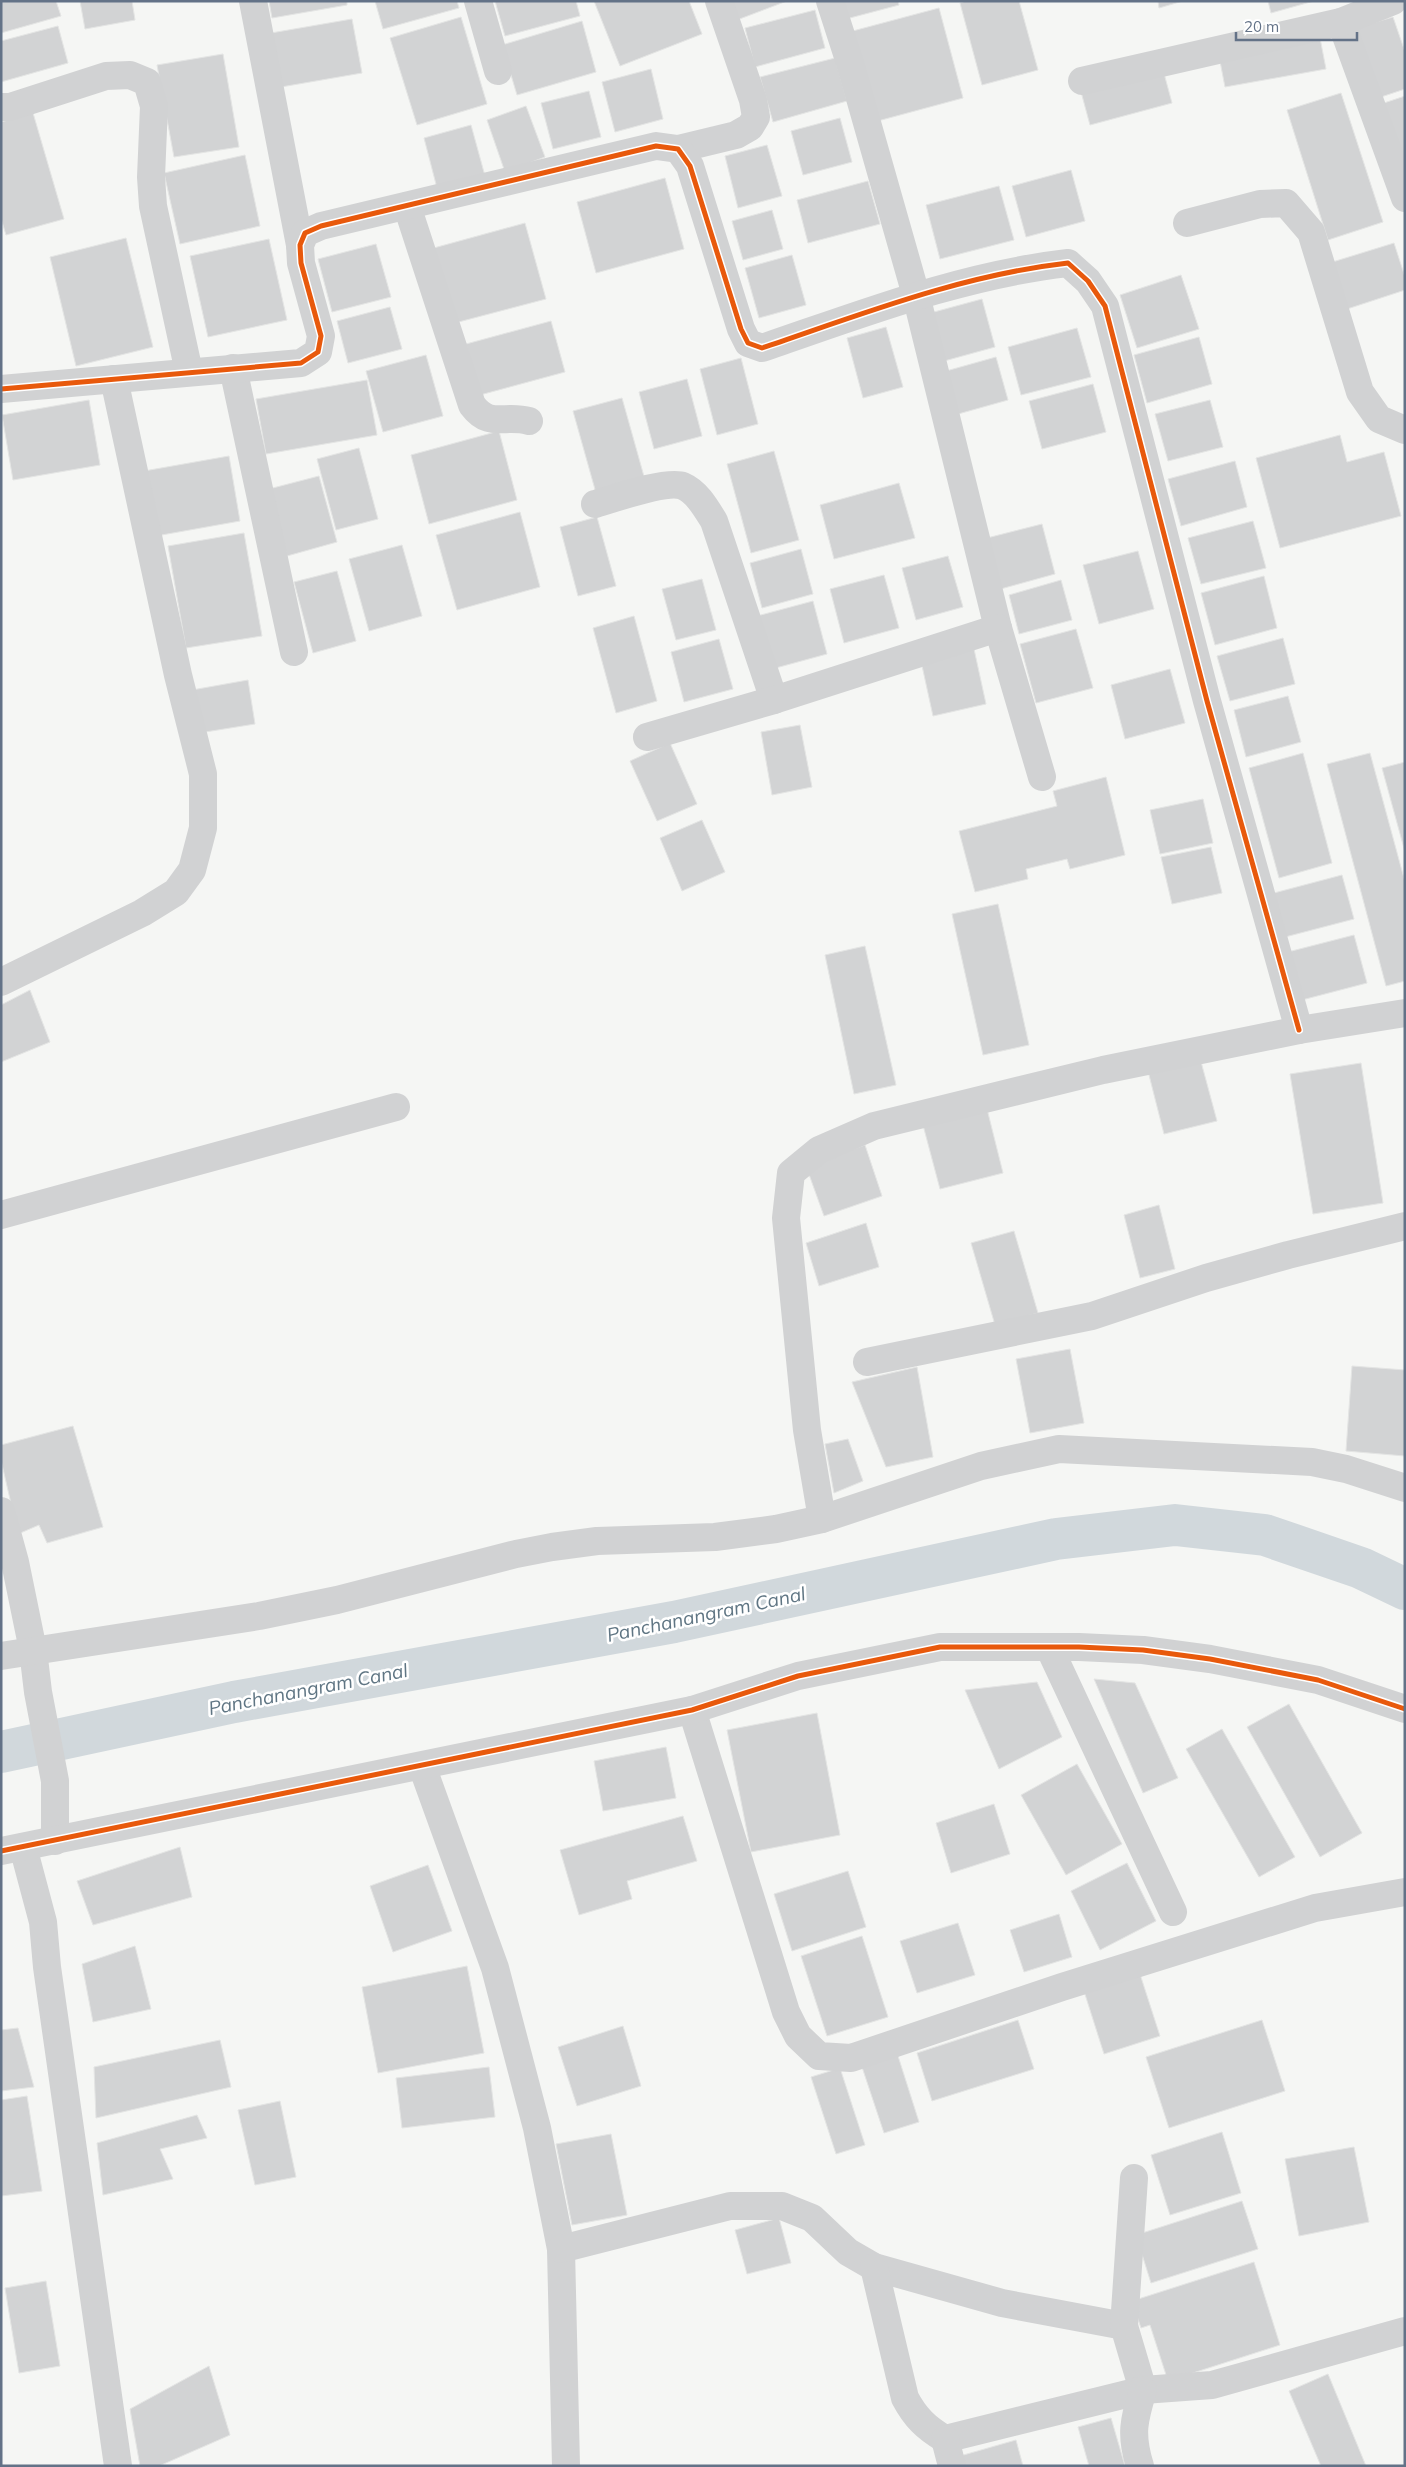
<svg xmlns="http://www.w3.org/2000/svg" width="1406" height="2467" viewBox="0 0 1406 2467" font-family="Mulish,sans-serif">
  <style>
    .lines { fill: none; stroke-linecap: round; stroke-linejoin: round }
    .canal { stroke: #d1d8dc; stroke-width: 42 }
    .building { fill: #d2d3d4; stroke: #e4e5e4 }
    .minor { stroke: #d1d2d3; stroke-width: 28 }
    .tertiary { stroke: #d1d2d3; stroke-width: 28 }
    .cycleway-casing { stroke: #fff; stroke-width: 8 }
    .cycleway { stroke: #e8590c; stroke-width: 5 }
    .labels { text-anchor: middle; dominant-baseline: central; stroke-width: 5; stroke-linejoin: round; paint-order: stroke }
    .water-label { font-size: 19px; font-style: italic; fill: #5f7583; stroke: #fff }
  </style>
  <rect width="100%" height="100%" fill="#f5f6f4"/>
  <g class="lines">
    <!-- canal -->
    <path class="canal" d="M1 1752 234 1702 674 1622 1056 1539 1175 1525 1265 1535 1361 1568 1405 1589"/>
  </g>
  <!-- building -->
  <g class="building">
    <path d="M1 1H56L61 16 1 33Z"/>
    <path d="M80 1H132L135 20 85 29Z"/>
    <path d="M269 1H347V5L272 18Z"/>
    <path d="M375 1H457L459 8 383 29Z"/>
    <path d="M495 1H576L580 16 505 36Z"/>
    <path d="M594 1H689L702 34 620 66Z"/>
    <path d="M730 1H787L737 20Z"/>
    <path d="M841 1H898L899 5 846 19Z"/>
    <path d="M966 1H1019L1038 70 982 85 960 3Z"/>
    <path d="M1158 1H1183L1159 8Z"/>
    <path d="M1268 1H1314L1271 13Z"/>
    <path d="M939 8 963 98 874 122 849 32Z"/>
    <path d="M815 10 825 48 755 67 745 28Z"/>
    <path d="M461 17 487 104 417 125 390 38Z"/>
    <path d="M1393 17 1405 52V89L1378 98 1356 28Z"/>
    <path d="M352 19 362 73 281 87 271 33Z"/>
    <path d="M582 21 596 72 517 95 502 45Z"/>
    <path d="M58 26 68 63 1 82V41Z"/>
    <path d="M1320 38 1326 69 1225 87 1219 56Z"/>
    <path d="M223 54 239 147 174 157 157 65Z"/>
    <path d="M835 58 847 101 773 122 760 77Z"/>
    <path d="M1162 66 1172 103 1090 125 1080 88Z"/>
    <path d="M651 69 663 119 615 132 602 82Z"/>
    <path d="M589 91 601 137 553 149 541 103Z"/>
    <path d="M1341 93 1383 222 1328 240 1287 110Z"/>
    <path d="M1405 96V161L1381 104Z"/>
    <path d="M526 106 545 157 505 172 487 120Z"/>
    <path d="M33 113 64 219 6 235 1 218V122Z"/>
    <path d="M840 118 852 162 803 175 791 131Z"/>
    <path d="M471 125 485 176 437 188 424 138Z"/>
    <path d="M767 145 782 196 738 208 725 156Z"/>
    <path d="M245 155 260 226 180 244 164 173Z"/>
    <path d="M1071 170 1085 221 1026 237 1012 186Z"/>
    <path d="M665 178 684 249 596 273 577 202Z"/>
    <path d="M868 181 880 224 808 243 797 200Z"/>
    <path d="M999 186 1014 240 940 259 926 205Z"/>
    <path d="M772 210 783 249 743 260 732 221Z"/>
    <path d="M525 223 546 299 451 324 430 249Z"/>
    <path d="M126 238 153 347 76 366 50 257Z"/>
    <path d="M269 239 287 320 208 337 190 256Z"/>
    <path d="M1394 243 1405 277V290L1341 311 1326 264Z"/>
    <path d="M376 244 391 297 332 312 318 259Z"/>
    <path d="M792 255 806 305 759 318 745 268Z"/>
    <path d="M1181 275 1199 329 1137 348 1120 295Z"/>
    <path d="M982 299 995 347 937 363 923 315Z"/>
    <path d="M390 307 402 349 348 363 337 321Z"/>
    <path d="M551 321 565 372 480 395 466 344Z"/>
    <path d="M886 327 903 387 863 398 847 338Z"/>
    <path d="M1077 328 1091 377 1021 395 1008 347Z"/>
    <path d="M1199 337 1212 384 1147 403 1134 355Z"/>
    <path d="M426 355 443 416 383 432 366 371Z"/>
    <path d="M996 357 1008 400 951 416 939 373Z"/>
    <path d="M741 358 758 424 717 435 700 369Z"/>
    <path d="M687 379 702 436 654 449 639 392Z"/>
    <path d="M367 380 377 435 266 454 256 399Z"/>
    <path d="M1093 384 1106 432 1042 449 1029 401Z"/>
    <path d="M622 398 645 480 596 493 573 411Z"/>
    <path d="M89 400 100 465 13 480 2 415Z"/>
    <path d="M1210 400 1223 447 1168 461 1155 414Z"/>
    <path d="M499 431 517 500 429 524 411 455Z"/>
    <path d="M1340 435 1347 462 1384 452 1401 516 1280 548 1256 458Z"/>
    <path d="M359 448 378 519 336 530 317 459Z"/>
    <path d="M774 451 799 540 751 553 727 464Z"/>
    <path d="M229 456 240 521 156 536 144 471Z"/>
    <path d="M1235 461 1247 507 1181 526 1168 479Z"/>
    <path d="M319 476 337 542 287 556 269 489Z"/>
    <path d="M899 483 915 538 834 559 820 505Z"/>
    <path d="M520 512 540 587 457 610 436 535Z"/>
    <path d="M597 517 616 586 578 596 560 527Z"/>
    <path d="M1253 521 1266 568 1201 584 1188 538Z"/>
    <path d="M1042 524 1055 574 997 590 983 539Z"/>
    <path d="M244 533 262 636 186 648 168 546Z"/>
    <path d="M402 545 422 616 369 631 349 559Z"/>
    <path d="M801 549 813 594 762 608 750 563Z"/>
    <path d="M1138 551 1154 609 1099 624 1083 565Z"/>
    <path d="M948 556 963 607 916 620 902 568Z"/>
    <path d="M337 571 356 641 313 653 294 582Z"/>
    <path d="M884 575 899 628 844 643 830 589Z"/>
    <path d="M1264 576 1277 628 1215 645 1201 593Z"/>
    <path d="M702 579 716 630 676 640 662 589Z"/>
    <path d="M1061 580 1072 620 1019 634 1009 595Z"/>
    <path d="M813 601 827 654 772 669 757 616Z"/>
    <path d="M634 616 657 701 616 713 593 628Z"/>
    <path d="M1076 629 1093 688 1036 703 1020 644Z"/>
    <path d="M1283 638 1295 684 1230 701 1217 656Z"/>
    <path d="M719 639 733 689 684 702 671 652Z"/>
    <path d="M974 649 986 704 933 716 921 661Z"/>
    <path d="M1170 669 1185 723 1125 739 1111 685Z"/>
    <path d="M248 680 255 724 199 733 192 690Z"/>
    <path d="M1288 696 1301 742 1246 757 1234 710Z"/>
    <path d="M800 725 812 787 772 795 761 732Z"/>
    <path d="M670 743 697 804 657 821 630 761Z"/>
    <path d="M1303 753 1332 863 1279 878 1249 768Z"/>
    <path d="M1370 753 1405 882V981L1386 986 1327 764Z"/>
    <path d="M1405 762V852L1382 768Z"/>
    <path d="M1106 777 1125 855 1070 869 1067 859 1026 869 1028 879 975 892 959 831 1057 806 1053 791Z"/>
    <path d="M1203 799 1213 843 1160 854 1150 810Z"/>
    <path d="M702 820 725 872 682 891 660 838Z"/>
    <path d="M1211 847 1222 893 1172 904 1161 857Z"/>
    <path d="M1342 875 1354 919 1285 937 1274 893Z"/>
    <path d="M998 904 1029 1045 983 1055 952 914Z"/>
    <path d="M1354 935 1367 983 1298 1001 1284 953Z"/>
    <path d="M865 946 896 1085 854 1094 825 955Z"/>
    <path d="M30 990 50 1042 1 1062V1005Z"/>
    <path d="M1200 1058 1217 1121 1164 1134 1148 1071Z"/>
    <path d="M1361 1063 1383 1203 1313 1214 1290 1074Z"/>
    <path d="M987 1109 1003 1173 940 1189 923 1125Z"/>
    <path d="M865 1145 882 1196 824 1216 806 1166Z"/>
    <path d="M1159 1205 1175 1269 1140 1278 1124 1215Z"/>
    <path d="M866 1223 879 1267 819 1286 806 1243Z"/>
    <path d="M1014 1231 1038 1313 995 1325 971 1243Z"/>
    <path d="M1070 1349 1084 1423 1030 1433 1016 1359Z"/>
    <path d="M1352 1366 1405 1370V1456L1346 1451Z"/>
    <path d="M917 1367 933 1457 886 1467 852 1382Z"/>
    <path d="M73 1426 103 1527 47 1543 39 1525 18 1534 1 1460V1445Z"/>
    <path d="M848 1439 863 1481 834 1493 825 1444Z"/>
    <path d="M1094 1679 1135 1683 1178 1778 1143 1793Z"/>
    <path d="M1037 1682 1062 1737 999 1769 965 1690Z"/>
    <path d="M1289 1704 1362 1833 1320 1857 1247 1727Z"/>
    <path d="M817 1713 840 1835 751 1852 727 1730Z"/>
    <path d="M1222 1729 1295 1857 1259 1877 1186 1749Z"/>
    <path d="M666 1747 676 1798 603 1811 594 1761Z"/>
    <path d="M1077 1764 1122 1844 1066 1875 1021 1795Z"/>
    <path d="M994 1804 1010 1854 951 1873 936 1823Z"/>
    <path d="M683 1816 697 1861 627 1881 632 1899 579 1915 560 1850Z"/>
    <path d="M180 1847 192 1897 93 1925 77 1881Z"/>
    <path d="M1127 1863 1156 1921 1100 1950 1071 1891Z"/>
    <path d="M428 1865 452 1931 393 1952 370 1886Z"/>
    <path d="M848 1871 866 1927 792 1951 774 1894Z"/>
    <path d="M1059 1914 1072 1957 1024 1972 1010 1930Z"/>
    <path d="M958 1923 975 1975 917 1993 900 1941Z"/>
    <path d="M862 1936 888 2017 827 2036 801 1956Z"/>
    <path d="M135 1946 151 2009 93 2022 82 1964Z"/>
    <path d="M467 1966 484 2053 378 2073 362 1987Z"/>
    <path d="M1139 1971 1160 2036 1104 2054 1083 1988Z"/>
    <path d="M1018 2020 1034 2069 932 2101 917 2053Z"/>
    <path d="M1262 2020 1285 2091 1169 2128 1146 2057Z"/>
    <path d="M623 2026 641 2086 577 2106 558 2047Z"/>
    <path d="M18 2028 34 2087 1 2091V2030Z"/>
    <path d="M220 2040 231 2087 96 2118 94 2067Z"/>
    <path d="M898 2056 919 2122 884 2133 862 2067Z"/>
    <path d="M489 2067 495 2117 402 2128 396 2078Z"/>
    <path d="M840 2068 865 2145 836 2154 811 2077Z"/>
    <path d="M27 2096 42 2191 1 2196V2100Z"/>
    <path d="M280 2101 296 2177 255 2185 238 2110Z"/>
    <path d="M197 2115 207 2138 160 2149 173 2179 103 2195 97 2143Z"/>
    <path d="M1222 2132 1241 2193 1170 2215 1151 2155Z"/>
    <path d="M611 2134 627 2215 572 2225 556 2144Z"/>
    <path d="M1354 2147 1369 2222 1299 2236 1285 2159Z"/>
    <path d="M1242 2201 1258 2249 1151 2283 1136 2235Z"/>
    <path d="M779 2218 791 2263 747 2274 735 2230Z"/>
    <path d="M1254 2262 1280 2345 1168 2381 1150 2325 1141 2328 1132 2301Z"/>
    <path d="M46 2281 60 2366 19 2373 5 2288Z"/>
    <path d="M209 2366 230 2435 159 2466H140L130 2409Z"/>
    <path d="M1328 2374 1366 2466H1321L1289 2391Z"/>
    <path d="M1111 2418 1125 2466H1089L1078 2427Z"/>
    <path d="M1016 2440 1023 2466H955L953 2458Z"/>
  </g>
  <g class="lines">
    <!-- minor -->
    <g class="minor">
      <path d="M253 1 300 245"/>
      <path d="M478 1 498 71"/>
      <path d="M830 1 850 63 916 295 998 628 1042 777"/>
      <path d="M1341 22 1405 198"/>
      <path d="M1082 81 1341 22 1393 1"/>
      <path d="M1 107H10L106 76 130 75 147 82 154 106 151 177 153 206 189 372"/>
      <path d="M678 149 736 135 750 127 756 117 753 100 719 1"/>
      <path d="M407 206 472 405C490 429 504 414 529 421"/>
      <path d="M1187 223 1260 204 1286 203 1311 232 1360 392 1379 419 1405 430"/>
      <path d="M233 368 294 652"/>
      <path d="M1 389 301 363 318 352 321 336 301 263 300 245 305 233 321 226 656 146 678 149 690 166 741 329 748 343 762 348C862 314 962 275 1068 263L1088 281 1105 306 1207 701 1299 1030"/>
      <path d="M595 504C612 499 667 480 683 486 697 492 706 508 714 521L774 700"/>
      <path d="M647 737 774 700 998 628"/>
      <path d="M1 982 142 913 176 892 192 870 203 828V774L178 675 114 379"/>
      <path d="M1 1215 396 1107"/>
      <path d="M867 1362 1092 1316 1206 1278 1288 1255 1405 1226"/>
      <path d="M1 1511 15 1562 33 1650 38 1692 55 1781V1841"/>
      <path d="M822 1519 807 1430 786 1218 791 1173 819 1150 874 1126 1103 1070 1299 1030 1405 1013"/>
      <path d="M1049 1647 1173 1912"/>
      <path d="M1 1656 259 1616 337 1600 516 1554 552 1547 597 1541 715 1537 776 1529 822 1519 981 1466 1059 1449 1312 1462 1346 1469 1405 1488"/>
      <path d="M692 1710 786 2012 798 2036 819 2056 851 2058 1062 1987 1315 1908 1405 1892"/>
      <path d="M422 1766 495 1968 537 2128 561 2249 566 2466"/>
      <path d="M23 1847 43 1922 47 1967 118 2466"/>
      <path d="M561 2249 730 2206H782L812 2218 848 2252 874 2267 1002 2303 1124 2326 1143 2390 1212 2385 1405 2331"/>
      <path d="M874 2267 905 2398C915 2417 926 2428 945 2439L1143 2390"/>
      <path d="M1124 2326 1134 2178"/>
      <path d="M945 2439 952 2466"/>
      <path d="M1140 2466C1130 2435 1134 2419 1143 2390"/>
    </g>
    <!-- tertiary -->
    <path class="tertiary" d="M1 1851 692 1710 798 1676 940 1647H1079L1143 1650 1210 1659 1318 1680 1405 1709"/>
    <defs>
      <g id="cycleway">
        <path d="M1 389 301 363 318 352 321 336 301 263 300 245 305 233 321 226 656 146 678 149 690 166 741 329 748 343 762 348C862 314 962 275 1068 263L1088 281 1105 306 1207 701 1299 1030"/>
        <path d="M1 1851 692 1710 798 1676 940 1647H1079L1143 1650 1210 1659 1318 1680 1405 1709"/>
      </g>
    </defs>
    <!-- cycleway casing -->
    <use href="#cycleway" class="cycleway-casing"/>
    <!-- cycleway -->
    <use href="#cycleway" class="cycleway"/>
  </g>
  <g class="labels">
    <!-- water labels -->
    <g class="water-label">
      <text transform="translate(706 1614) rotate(-12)">Panchanangram Canal</text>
      <text transform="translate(308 1689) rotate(-11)">Panchanangram Canal</text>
    </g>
  </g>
  <!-- border -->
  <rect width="1406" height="2467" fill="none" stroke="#637287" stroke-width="5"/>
  <!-- scale -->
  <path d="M1236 32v8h121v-8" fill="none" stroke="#637287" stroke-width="2.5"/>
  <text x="1244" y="32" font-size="15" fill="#637287" stroke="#ffffff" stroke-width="4" paint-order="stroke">20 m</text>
</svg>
